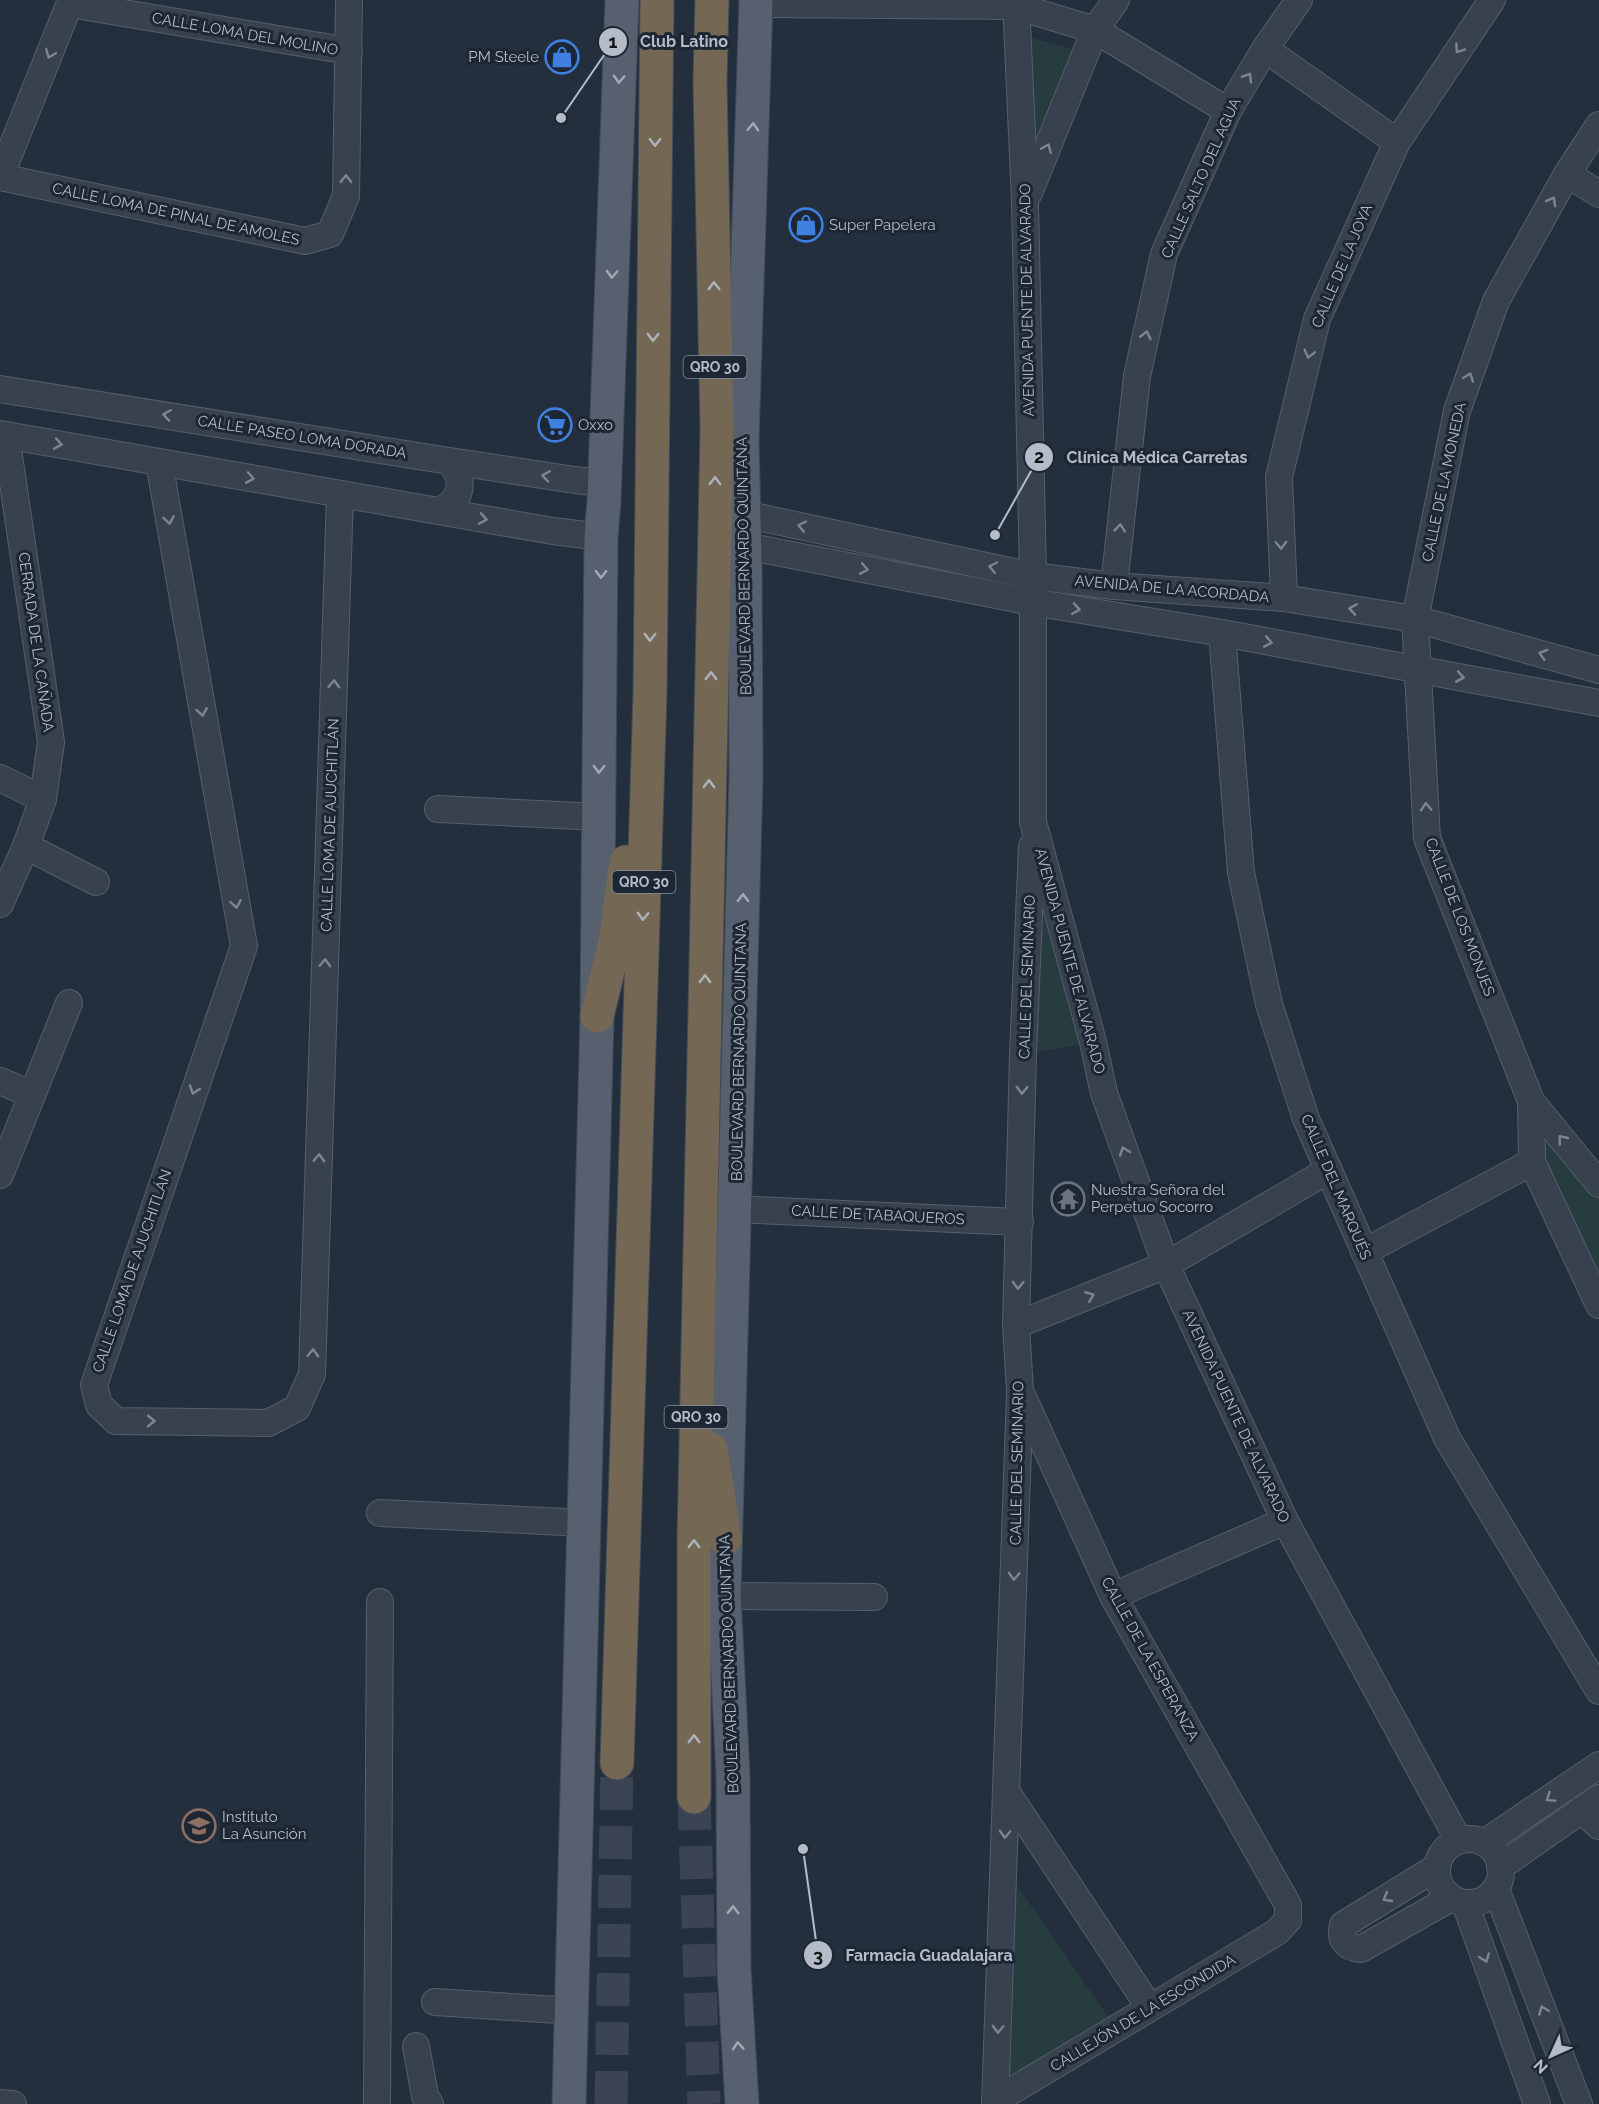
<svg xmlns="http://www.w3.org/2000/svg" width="1599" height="2104" viewBox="0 0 1599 2104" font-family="Raleway,sans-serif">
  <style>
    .green { fill: #263c3f }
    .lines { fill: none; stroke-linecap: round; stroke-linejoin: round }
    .highway-tunnel { stroke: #3a4453; stroke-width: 33; stroke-dasharray: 33 16; stroke-linecap: butt }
    .minor-casing { stroke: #565f6c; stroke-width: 28 }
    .major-casing { stroke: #414a57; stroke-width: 35 }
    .highway-casing { stroke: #434c59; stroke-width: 35 }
    .minor { stroke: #38414e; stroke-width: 26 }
    .major { stroke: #56606e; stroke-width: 33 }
    .highway { stroke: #746855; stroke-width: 33 }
    .oneway { stroke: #7c8592 }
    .oneway2 { stroke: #a1aab7 }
    .oneway3 { stroke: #aeb4bd }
    .labels { text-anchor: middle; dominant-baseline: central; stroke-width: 6; stroke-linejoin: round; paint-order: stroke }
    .shield { fill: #1d2633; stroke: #878f9c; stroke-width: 1.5 }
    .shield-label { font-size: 14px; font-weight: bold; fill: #b4bcc9 }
    .street-label { font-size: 15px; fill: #b4bcc9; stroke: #1d2633 }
    .poi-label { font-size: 15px; fill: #b4bcc9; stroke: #1d2633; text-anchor: start }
    .leader { fill: none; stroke: #b4bcc9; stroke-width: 2 }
    .callout-dot { fill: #b4bcc9; stroke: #1d2633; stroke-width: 2 }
    .mark-label { font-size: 18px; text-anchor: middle; font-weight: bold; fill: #111 }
    .callout-label { font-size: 16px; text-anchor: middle; font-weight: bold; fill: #b4bcc9; stroke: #1d2633; stroke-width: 6; stroke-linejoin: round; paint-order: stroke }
  </style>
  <rect width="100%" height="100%" fill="#242f3e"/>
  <!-- green -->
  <g class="green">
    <path d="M1025 36 1076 50 1034 146Z"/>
    <path d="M1033 822 1093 1042 1023 1054Z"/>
    <path d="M1531 1101 1599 1184V1305L1532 1162Z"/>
    <path d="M1002 1864 1118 2031 995 2101Z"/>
  </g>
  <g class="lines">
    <!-- highway-tunnel -->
    <g class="highway-tunnel">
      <path d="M694 1797 704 2104"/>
      <path d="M611 2104 617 1763"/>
    </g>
    <defs>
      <g id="minor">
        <path d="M1016 0 1025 202 1033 576V822L1093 1042 1104 1093 1166 1265 1285 1521 1459 1841"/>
        <path d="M70 4 349 51"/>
        <path d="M756 4 1016 6 1095 30 1228 111"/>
        <path d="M1265 49 1397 142"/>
        <path d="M1599 125 1567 174 1496 301 1457 411 1415 619 1427 838 1531 1101 1599 1184"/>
        <path d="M1567 174 1599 194"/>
        <path d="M0 177 305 241 330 234 346 196 349 0"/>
        <path d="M0 177 71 0"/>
        <path d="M1029 193 1095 30 1116 0"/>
        <path d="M0 389 449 461 575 480 604 483"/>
        <path d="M0 434 438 511 553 531 601 537"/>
        <path d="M159 462 244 946 94 1385 99 1405 116 1421 268 1423 297 1408 312 1374 340 494"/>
        <path d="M438 511C463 501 466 480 449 461"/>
        <path d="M744 514 1033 576 1114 586 1284 598 1415 619 1599 670"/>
        <path d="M745 546 1032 602 1222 633 1599 703"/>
        <path d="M1114 586 1137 376 1164 254 1228 111 1265 49 1299 0"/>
        <path d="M1284 598 1279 477 1317 319 1397 142 1492 0"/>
        <path d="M1222 633 1241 873 1269 1004 1306 1119 1447 1438 1599 1691"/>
        <path d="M0 778 43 799"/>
        <path d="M438 809 599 817"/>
        <path d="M26 846 96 882"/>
        <path d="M0 904 26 846 43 799 51 742 6 435"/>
        <path d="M0 1081 31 1094"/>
        <path d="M1531 1101 1532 1162 1599 1305"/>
        <path d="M0 1175 69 1003"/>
        <path d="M735 1209 1020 1222"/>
        <path d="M1364 1252 1532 1162"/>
        <path d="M1016 1325 1166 1265 1329 1170"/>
        <path d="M380 1513 585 1523"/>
        <path d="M724 1596 874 1597"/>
        <path d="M1113 1596 1285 1521"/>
        <path d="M1006 1791 1150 2008"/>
        <path d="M1581 1810 1599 1826"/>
        <circle cx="1469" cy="1871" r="32"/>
        <path d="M1484 1843 1599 1765"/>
        <path d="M1437 1867 1343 1925C1339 1940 1347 1948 1361 1949L1451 1898"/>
        <path d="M1500 1867 1599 1798"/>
        <path d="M1496 1889 1579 2104"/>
        <path d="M1465 1903 1537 2104"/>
        <path d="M435 2002 573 2011"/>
        <path d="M416 2046 425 2096 430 2104"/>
        <path d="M995 2101 1277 1932 1288 1920V1905L1113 1596 1023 1397"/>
        <path d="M0 2103 13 2104"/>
        <path d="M377 2104 380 1602"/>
        <path d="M995 2104 1020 1391 1016 1325 1023 1054 1032 846"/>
      </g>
      <g id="major">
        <path d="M569 2104 597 1016 601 537 604 501 622 0"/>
        <path d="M742 2104 734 1969 733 1775 724 1596 746 777 745 562 742 441 756 0"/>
      </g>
      <g id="highway">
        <path d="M597 1016 615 942 626 862"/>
        <path d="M711 1449 725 1539"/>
        <path d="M617 1763 650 693 657 0"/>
        <path d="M694 1797V1539L717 431 710 82 712 0"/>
      </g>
    </defs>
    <!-- minor casing -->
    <use href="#minor" class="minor-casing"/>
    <!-- major casing -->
    <use href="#major" class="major-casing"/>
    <!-- highway casing -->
    <use href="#highway" class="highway-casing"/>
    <!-- minor -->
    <use href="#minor" class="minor"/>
    <!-- major -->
    <use href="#major" class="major"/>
    <!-- highway -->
    <use href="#highway" class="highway"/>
  </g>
  <!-- one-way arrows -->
  <defs><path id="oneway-chevron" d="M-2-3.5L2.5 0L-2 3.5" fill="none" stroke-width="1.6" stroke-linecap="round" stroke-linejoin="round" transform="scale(1.5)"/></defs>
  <g class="oneway">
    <use href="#oneway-chevron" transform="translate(1459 49) rotate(124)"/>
    <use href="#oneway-chevron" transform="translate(50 54) rotate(112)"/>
    <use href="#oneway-chevron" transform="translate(1248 77) rotate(-59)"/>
    <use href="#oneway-chevron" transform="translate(1047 148) rotate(-68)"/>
    <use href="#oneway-chevron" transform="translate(346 179) rotate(-89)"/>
    <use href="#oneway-chevron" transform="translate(1552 201) rotate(-61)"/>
    <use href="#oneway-chevron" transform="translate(1146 335) rotate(-77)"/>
    <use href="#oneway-chevron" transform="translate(1309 354) rotate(104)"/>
    <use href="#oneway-chevron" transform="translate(1469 377) rotate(-70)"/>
    <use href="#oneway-chevron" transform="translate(167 415) rotate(-171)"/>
    <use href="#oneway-chevron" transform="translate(58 444) rotate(10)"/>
    <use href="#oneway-chevron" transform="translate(546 476) rotate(-171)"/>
    <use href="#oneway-chevron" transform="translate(250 478) rotate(10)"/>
    <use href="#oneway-chevron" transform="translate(483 519) rotate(10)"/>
    <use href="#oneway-chevron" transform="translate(169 520) rotate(80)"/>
    <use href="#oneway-chevron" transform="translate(802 526) rotate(-168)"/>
    <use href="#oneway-chevron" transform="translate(1120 528) rotate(-84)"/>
    <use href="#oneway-chevron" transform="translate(1281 545) rotate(88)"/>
    <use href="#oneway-chevron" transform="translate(993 567) rotate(-168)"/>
    <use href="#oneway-chevron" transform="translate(864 569) rotate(11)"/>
    <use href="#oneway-chevron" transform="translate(1076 609) rotate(9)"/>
    <use href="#oneway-chevron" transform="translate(1353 609) rotate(-171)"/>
    <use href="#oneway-chevron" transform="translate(1268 642) rotate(11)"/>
    <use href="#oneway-chevron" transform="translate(1543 654) rotate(-164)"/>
    <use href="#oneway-chevron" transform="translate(1460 677) rotate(10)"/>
    <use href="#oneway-chevron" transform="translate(334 684) rotate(-88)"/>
    <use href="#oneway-chevron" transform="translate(202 712) rotate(80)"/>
    <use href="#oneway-chevron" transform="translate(1426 807) rotate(-93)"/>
    <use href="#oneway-chevron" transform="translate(236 904) rotate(80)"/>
    <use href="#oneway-chevron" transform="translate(325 963) rotate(-88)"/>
    <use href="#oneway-chevron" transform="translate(194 1090) rotate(109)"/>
    <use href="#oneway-chevron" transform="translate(1022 1090) rotate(91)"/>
    <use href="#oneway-chevron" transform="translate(1562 1139) rotate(-129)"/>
    <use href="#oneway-chevron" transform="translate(1124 1151) rotate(-110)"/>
    <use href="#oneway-chevron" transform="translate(319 1158) rotate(-88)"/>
    <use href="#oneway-chevron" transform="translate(1018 1285) rotate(92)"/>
    <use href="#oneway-chevron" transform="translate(1090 1296) rotate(-22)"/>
    <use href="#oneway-chevron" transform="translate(313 1353) rotate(-88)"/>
    <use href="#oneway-chevron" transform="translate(151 1421) rotate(1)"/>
    <use href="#oneway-chevron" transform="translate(1014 1576) rotate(92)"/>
    <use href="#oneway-chevron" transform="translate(1550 1798) rotate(146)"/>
    <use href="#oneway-chevron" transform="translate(1005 1834) rotate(92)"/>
    <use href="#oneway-chevron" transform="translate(1387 1898) rotate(149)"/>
    <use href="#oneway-chevron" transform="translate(1485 1958) rotate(70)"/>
    <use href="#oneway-chevron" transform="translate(1543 2010) rotate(-111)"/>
    <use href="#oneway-chevron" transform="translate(998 2029) rotate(92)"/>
  </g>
  <g class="oneway2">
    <use href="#oneway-chevron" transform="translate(619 79) rotate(92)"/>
    <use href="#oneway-chevron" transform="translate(753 127) rotate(-88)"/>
    <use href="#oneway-chevron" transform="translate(612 274) rotate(92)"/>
    <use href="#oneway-chevron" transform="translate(601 574) rotate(91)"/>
    <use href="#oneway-chevron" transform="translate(599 769) rotate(91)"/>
    <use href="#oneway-chevron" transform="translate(743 898) rotate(-89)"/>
    <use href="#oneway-chevron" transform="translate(733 1910) rotate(-90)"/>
    <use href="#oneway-chevron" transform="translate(738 2046) rotate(-94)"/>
  </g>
  <g class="oneway3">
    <use href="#oneway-chevron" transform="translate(655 142) rotate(91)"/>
    <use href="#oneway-chevron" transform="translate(714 286) rotate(-91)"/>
    <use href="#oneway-chevron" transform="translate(653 337) rotate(91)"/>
    <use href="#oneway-chevron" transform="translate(715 481) rotate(-89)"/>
    <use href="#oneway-chevron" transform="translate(650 637) rotate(91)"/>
    <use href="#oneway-chevron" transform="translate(711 676) rotate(-89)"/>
    <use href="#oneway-chevron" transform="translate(709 784) rotate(-89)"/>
    <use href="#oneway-chevron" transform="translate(643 916) rotate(92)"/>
    <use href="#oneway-chevron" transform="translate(705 979) rotate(-89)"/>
    <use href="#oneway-chevron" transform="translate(694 1544) rotate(-90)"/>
    <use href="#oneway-chevron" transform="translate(694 1739) rotate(-90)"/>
  </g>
  <!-- icons -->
  <defs>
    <symbol id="shop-ring" viewBox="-11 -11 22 22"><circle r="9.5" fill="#1d2633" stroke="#3f7fe0" stroke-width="1.5"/><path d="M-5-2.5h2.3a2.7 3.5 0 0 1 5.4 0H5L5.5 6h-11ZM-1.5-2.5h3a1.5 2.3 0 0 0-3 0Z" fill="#3f7fe0"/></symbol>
    <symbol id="supermarket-ring" viewBox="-11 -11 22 22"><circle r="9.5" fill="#1d2633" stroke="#3f7fe0" stroke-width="1.5"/><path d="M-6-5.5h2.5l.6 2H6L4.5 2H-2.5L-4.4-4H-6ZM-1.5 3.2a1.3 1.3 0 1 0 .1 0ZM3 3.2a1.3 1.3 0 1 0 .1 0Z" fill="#3f7fe0"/></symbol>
    <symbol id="temple-ring" viewBox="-11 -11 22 22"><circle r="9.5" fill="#1d2633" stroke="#6b7280" stroke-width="1.5"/><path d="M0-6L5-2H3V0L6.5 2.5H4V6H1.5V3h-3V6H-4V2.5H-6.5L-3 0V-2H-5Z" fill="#6b7280"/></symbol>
    <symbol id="school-ring" viewBox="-11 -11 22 22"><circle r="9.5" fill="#1d2633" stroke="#8d6e63" stroke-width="1.5"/><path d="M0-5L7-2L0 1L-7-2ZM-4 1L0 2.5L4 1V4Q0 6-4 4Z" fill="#8d6e63"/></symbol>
  </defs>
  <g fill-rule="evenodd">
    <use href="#shop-ring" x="543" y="38" width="38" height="38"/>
    <use href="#shop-ring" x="787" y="206" width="38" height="38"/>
    <use href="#supermarket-ring" x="536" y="406" width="38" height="38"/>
    <use href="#temple-ring" x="1049" y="1180" width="38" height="38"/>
    <use href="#school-ring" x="180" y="1807" width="38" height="38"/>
  </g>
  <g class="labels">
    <!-- shield labels -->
    <g class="shield">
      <rect x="683.5" y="356" width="63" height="22" rx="4.5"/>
      <rect x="612.5" y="871" width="63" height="22" rx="4.5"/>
      <rect x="664.5" y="1406" width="63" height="22" rx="4.5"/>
    </g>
    <g class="shield-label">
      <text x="715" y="367">QRO 30</text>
      <text x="644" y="882">QRO 30</text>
      <text x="696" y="1417">QRO 30</text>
    </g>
    <!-- street labels -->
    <g class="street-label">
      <text transform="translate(245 34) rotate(10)">CALLE LOMA DEL MOLINO</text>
      <text transform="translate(1201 178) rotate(-66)">CALLE SALTO DEL AGUA</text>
      <text transform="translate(176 214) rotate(12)">CALLE LOMA DE PINAL DE AMOLES</text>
      <text transform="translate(1342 266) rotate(-67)">CALLE DE LA JOYA</text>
      <text transform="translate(1027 300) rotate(-91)">AVENIDA PUENTE DE ALVARADO</text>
      <text transform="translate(302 437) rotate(9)">CALLE PASEO LOMA DORADA</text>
      <text transform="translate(1444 482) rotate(-78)">CALLE DE LA MONEDA</text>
      <text transform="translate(744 566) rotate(-91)">BOULEVARD BERNARDO QUINTANA</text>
      <text transform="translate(1172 589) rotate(5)">AVENIDA DE LA ACORDADA</text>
      <text transform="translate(36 642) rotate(82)">CERRADA DE LA CAÑADA</text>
      <text transform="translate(330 825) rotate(-88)">CALLE LOMA DE AJUCHITLÁN</text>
      <text transform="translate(1460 917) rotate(69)">CALLE DE LOS MONJES</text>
      <text transform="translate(1070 961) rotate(75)">AVENIDA PUENTE DE ALVARADO</text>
      <text transform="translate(1027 977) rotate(-88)">CALLE DEL SEMINARIO</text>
      <text transform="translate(739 1052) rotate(-89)">BOULEVARD BERNARDO QUINTANA</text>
      <text transform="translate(1336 1187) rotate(67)">CALLE DEL MARQUÉS</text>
      <text transform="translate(878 1215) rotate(3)">CALLE DE TABAQUEROS</text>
      <text transform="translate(132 1271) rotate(-71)">CALLE LOMA DE AJUCHITLÁN</text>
      <text transform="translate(1236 1416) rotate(65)">AVENIDA PUENTE DE ALVARADO</text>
      <text transform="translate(1017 1463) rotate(-89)">CALLE DEL SEMINARIO</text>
      <text transform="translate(1150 1659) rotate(61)">CALLE DE LA ESPERANZA</text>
      <text transform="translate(729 1664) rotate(-92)">BOULEVARD BERNARDO QUINTANA</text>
      <text transform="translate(1143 2013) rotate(-31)">CALLEJÓN DE LA ESCONDIDA</text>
    </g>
    <!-- poi labels -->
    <g class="poi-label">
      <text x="539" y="57" text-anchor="end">PM Steele</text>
      <text x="829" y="225">Super Papelera</text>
      <text x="578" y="425">Oxxo</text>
      <text x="1091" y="1190">Nuestra Señora del<tspan x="1091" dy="17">Perpetuo Socorro</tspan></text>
      <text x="222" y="1817">Instituto<tspan x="222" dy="17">La Asunción</tspan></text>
    </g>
  </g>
  <!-- callouts -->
  <path class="leader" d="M561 118L613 42M995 535L1039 457M803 1849L818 1955"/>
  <g class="callout-dot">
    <circle cx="561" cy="118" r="6"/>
    <circle cx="995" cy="535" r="6"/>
    <circle cx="803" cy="1849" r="6"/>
    <circle cx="613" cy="42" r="15"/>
    <circle cx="1039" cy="457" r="15"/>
    <circle cx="818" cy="1955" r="15"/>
  </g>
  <g class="mark-label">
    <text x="613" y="48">1</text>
    <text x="1039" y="463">2</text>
    <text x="818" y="1962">3</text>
  </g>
  <g class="callout-label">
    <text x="684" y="47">Club Latino</text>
    <text x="1157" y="463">Clínica Médica Carretas</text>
    <text x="929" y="1961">Farmacia Guadalajara</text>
  </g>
  <!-- north arrow -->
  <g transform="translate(1551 2056) rotate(225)" stroke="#1d2633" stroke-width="4.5" paint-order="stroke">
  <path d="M0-4.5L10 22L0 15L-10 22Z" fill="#b4bcc9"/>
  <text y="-9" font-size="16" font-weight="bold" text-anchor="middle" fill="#b4bcc9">N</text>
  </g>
</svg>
